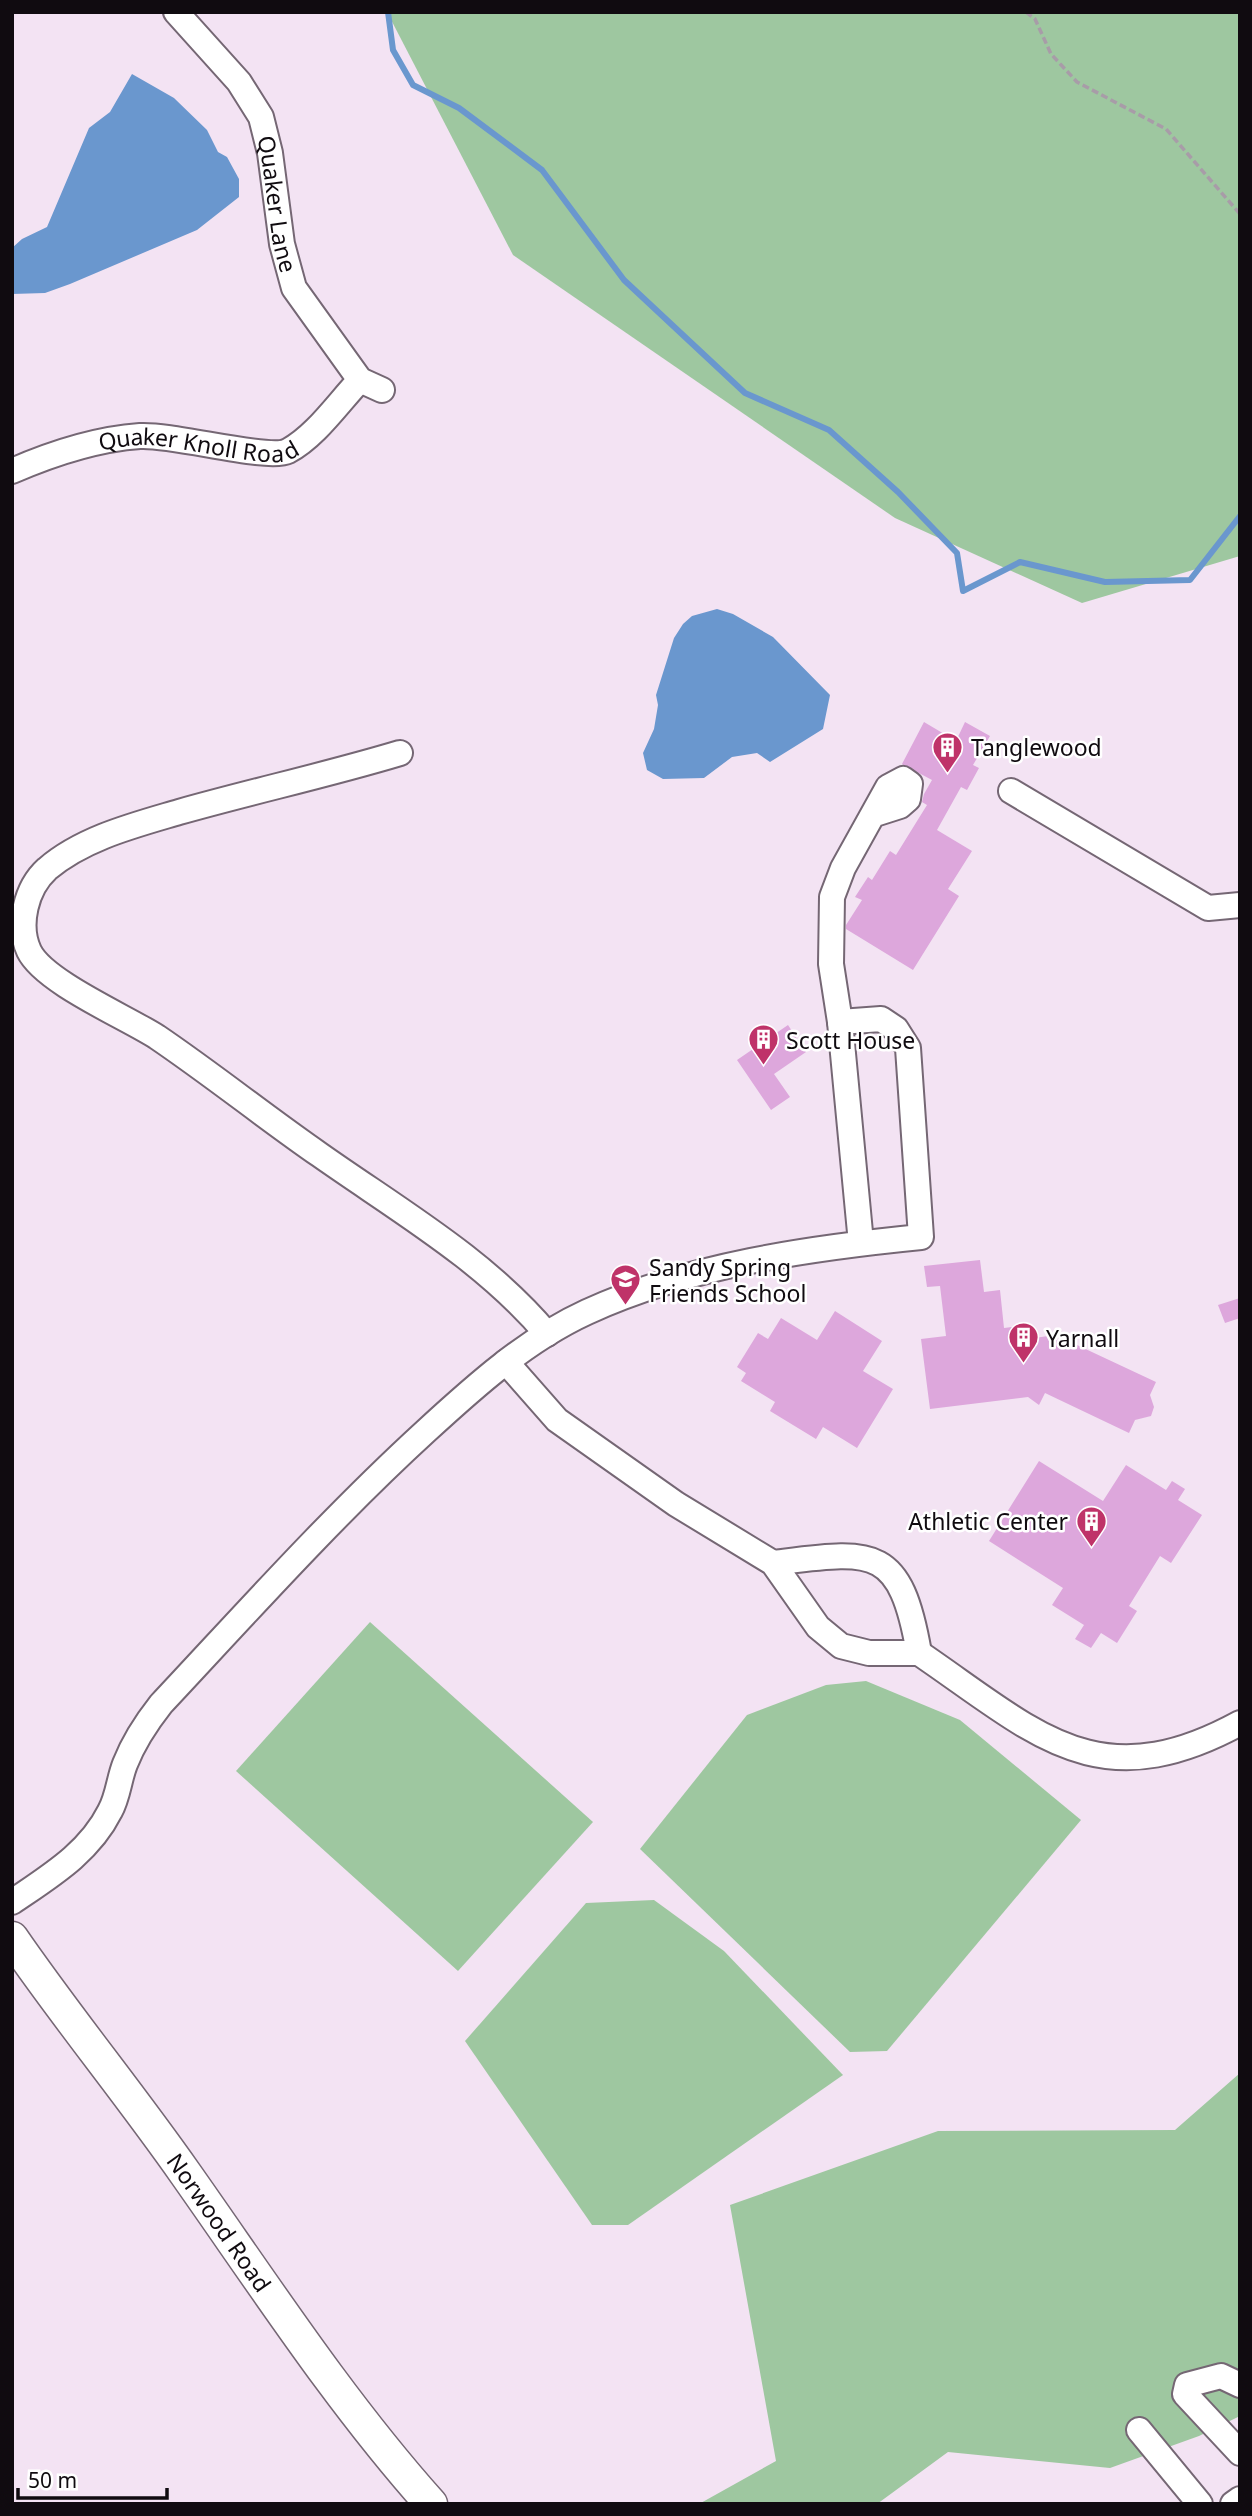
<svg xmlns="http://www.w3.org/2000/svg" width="1252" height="2516" viewBox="0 0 1252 2516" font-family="'Noto Sans',sans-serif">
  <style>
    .green { fill: #9ec7a0 }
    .water { fill: #6a97ce }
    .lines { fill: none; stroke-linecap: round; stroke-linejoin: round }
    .stream { stroke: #6a97ce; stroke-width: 6 }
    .building { fill: #dda7dc }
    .minor-casing { stroke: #756774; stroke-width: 28 }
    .major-casing { stroke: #756774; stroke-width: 35 }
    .path { stroke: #a89ca8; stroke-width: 3.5; stroke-dasharray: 7 3.5; stroke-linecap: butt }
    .minor { stroke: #fff; stroke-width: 24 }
    .major { stroke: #fff; stroke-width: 32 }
    .labels { text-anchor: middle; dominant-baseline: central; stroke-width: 5; stroke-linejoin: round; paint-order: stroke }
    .street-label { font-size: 23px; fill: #100b10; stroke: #fff }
    .poi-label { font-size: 23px; fill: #100b10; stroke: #fff; text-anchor: start }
  </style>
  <rect width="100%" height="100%" fill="#f3e3f3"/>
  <!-- green -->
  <g class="green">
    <path d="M387 12H1240V556L1082 603 895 518 513 255Z"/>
    <path d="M370 1622 593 1822 458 1971 236 1771Z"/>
    <path d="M866 1681 960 1720 1081 1820 887 2051 850 2052 640 1849 747 1715 826 1685Z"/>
    <path d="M654 1900 724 1951 843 2075 628 2225H592L465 2041 586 1903Z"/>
    <path d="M1240 2073V2416L1199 2436 1110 2468 948 2452 877 2504H699L776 2461 730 2205 938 2131 1175 2130Z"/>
  </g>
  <!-- water -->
  <g class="water">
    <path d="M132 74 174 98 207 130 218 152 227 157 239 179V197L197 230 70 284 45 293 12 294V248L22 239 47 227 89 128 110 112Z"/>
    <path d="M717 609 733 614 773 637 830 695 823 729 770 762 757 753 732 757 704 778 663 779 647 770 643 753 654 729 658 705 656 695 674 638 683 624 692 616Z"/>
  </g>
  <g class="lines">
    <!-- stream -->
    <path class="stream" d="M388 12 393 50 413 85 459 108 542 170 624 280 745 393 829 430 898 492 957 553 963 591 1020 562 1105 582 1190 580 1240 516"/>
  </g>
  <!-- building -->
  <g class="building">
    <path d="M924 722 956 741 965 722 990 736 973 765 979 768 967 790 961 787 937 830 972 851 948 889 959 896 913 970 846 929V925L862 900 855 897 868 877 872 880 890 851 896 855 927 805 922 802 924 794 932 780 902 764Z"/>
    <path d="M788 1025 806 1052 774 1074 790 1097 771 1110 737 1060Z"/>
    <path d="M980 1260 984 1292 1000 1290 1004 1328 1019 1326 1021 1340 1048 1336 1075 1349 1077 1345 1156 1382 1150 1395 1154 1407 1151 1416 1135 1420 1129 1433 1045 1393 1039 1405 1028 1397 930 1409 921 1339 946 1336 940 1286 927 1287 924 1266Z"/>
    <path d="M1240 1298V1318L1225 1323 1218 1305Z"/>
    <path d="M835 1311 882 1341 863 1371 893 1389 857 1448 823 1427 816 1439 770 1411 775 1402 741 1381 746 1373 737 1367 758 1333 768 1339 781 1318 817 1340Z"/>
    <path d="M1039 1461 1103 1501 1126 1465 1166 1490 1172 1481 1185 1489 1178 1500 1202 1515 1171 1563 1160 1556 1129 1606 1137 1611 1117 1643 1101 1633 1091 1648 1075 1639 1084 1625 1052 1605 1063 1588 989 1541Z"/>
  </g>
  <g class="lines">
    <defs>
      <g id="minor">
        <path id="s1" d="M176 12 239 82 261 117 270 153 282 244 294 288 360 380 382 390"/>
        <path id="s2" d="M12 471C51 454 97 439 140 436 174 434 268 461 288 451 316 436 338 403 360 380"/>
        <path d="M400 753C327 775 253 791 179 812 135 825 83 838 47 869 26 888 17 925 29 951 44 982 126 1017 157 1037 213 1075 265 1117 320 1155 398 1210 485 1260 547 1334"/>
        <path d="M1011 791 1208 908 1240 905"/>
        <path d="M840 1022 831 964 832 897 843 868 888 787 903 779 910 784 908 799 900 806 875 814"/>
        <path d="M506 1362 557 1420 676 1504 773 1563 818 1627 841 1646 869 1653H919C900 1543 872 1551 773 1563"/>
        <path d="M919 1653C1035 1732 1097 1801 1240 1723"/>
        <path d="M12 1902C50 1876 89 1853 110 1811 118 1797 119 1779 125 1764 134 1741 146 1723 161 1704 248 1611 332 1517 426 1431 475 1386 526 1340 587 1312 689 1265 810 1248 921 1237L908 1048 896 1029 881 1019 840 1022 861 1243"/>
        <path d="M1240 2385 1221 2376 1187 2385 1185 2394 1240 2453"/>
        <path d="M1139 2430 1200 2504"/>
        <path d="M1233 2504 1240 2499"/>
      </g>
      <g id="major">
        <path id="s3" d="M12 1938C67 2018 129 2093 185 2173 264 2285 339 2401 431 2504"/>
      </g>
    </defs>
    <!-- minor casing -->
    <use href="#minor" class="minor-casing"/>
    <!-- major casing -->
    <use href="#major" class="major-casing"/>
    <!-- path -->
    <path class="path" d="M1026 12 1035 19 1051 54 1077 82 1166 129 1240 214"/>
    <!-- minor -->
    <use href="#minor" class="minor"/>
    <!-- major -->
    <use href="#major" class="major"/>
  </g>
  <!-- icons -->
  <defs>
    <symbol id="building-pin" viewBox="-11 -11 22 30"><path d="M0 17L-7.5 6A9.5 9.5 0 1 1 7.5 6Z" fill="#bf3369" stroke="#fff"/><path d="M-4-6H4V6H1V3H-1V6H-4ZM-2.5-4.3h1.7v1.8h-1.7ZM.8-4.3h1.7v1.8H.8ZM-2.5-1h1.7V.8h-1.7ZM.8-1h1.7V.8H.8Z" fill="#fff"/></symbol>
    <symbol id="school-pin" viewBox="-11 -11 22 30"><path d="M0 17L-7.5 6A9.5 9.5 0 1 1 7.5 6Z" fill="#bf3369" stroke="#fff"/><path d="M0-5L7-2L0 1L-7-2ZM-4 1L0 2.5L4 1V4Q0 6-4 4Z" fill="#fff"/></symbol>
  </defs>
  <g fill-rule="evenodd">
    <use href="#building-pin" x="930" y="730" width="35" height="47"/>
    <use href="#building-pin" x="746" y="1022" width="35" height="47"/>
    <use href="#school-pin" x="608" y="1262" width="35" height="47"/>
    <use href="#building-pin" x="1006" y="1320" width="35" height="47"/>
    <use href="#building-pin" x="1074" y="1504" width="35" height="47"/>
  </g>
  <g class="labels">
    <!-- street labels -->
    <g class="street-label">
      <text stroke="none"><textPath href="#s1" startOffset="224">Quaker Lane</textPath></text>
      <text stroke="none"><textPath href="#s2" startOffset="192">Quaker Knoll Road</textPath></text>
      <text stroke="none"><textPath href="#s3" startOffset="352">Norwood Road</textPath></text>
    </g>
    <!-- poi labels -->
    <g class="poi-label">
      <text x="971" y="747">Tanglewood</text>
      <text x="786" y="1040">Scott House</text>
      <text x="649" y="1267">Sandy Spring<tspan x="649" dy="26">Friends School</tspan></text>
      <text x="1046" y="1338">Yarnall</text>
      <text x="1068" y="1521" text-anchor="end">Athletic Center</text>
    </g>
  </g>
  <!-- border -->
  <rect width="1252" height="2516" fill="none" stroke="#100b10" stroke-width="28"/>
  <!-- scale -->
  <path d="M18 2488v10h149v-10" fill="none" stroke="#100b10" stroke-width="3.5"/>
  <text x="28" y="2488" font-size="21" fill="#100b10" stroke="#ffffff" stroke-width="5" paint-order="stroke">50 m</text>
</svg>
